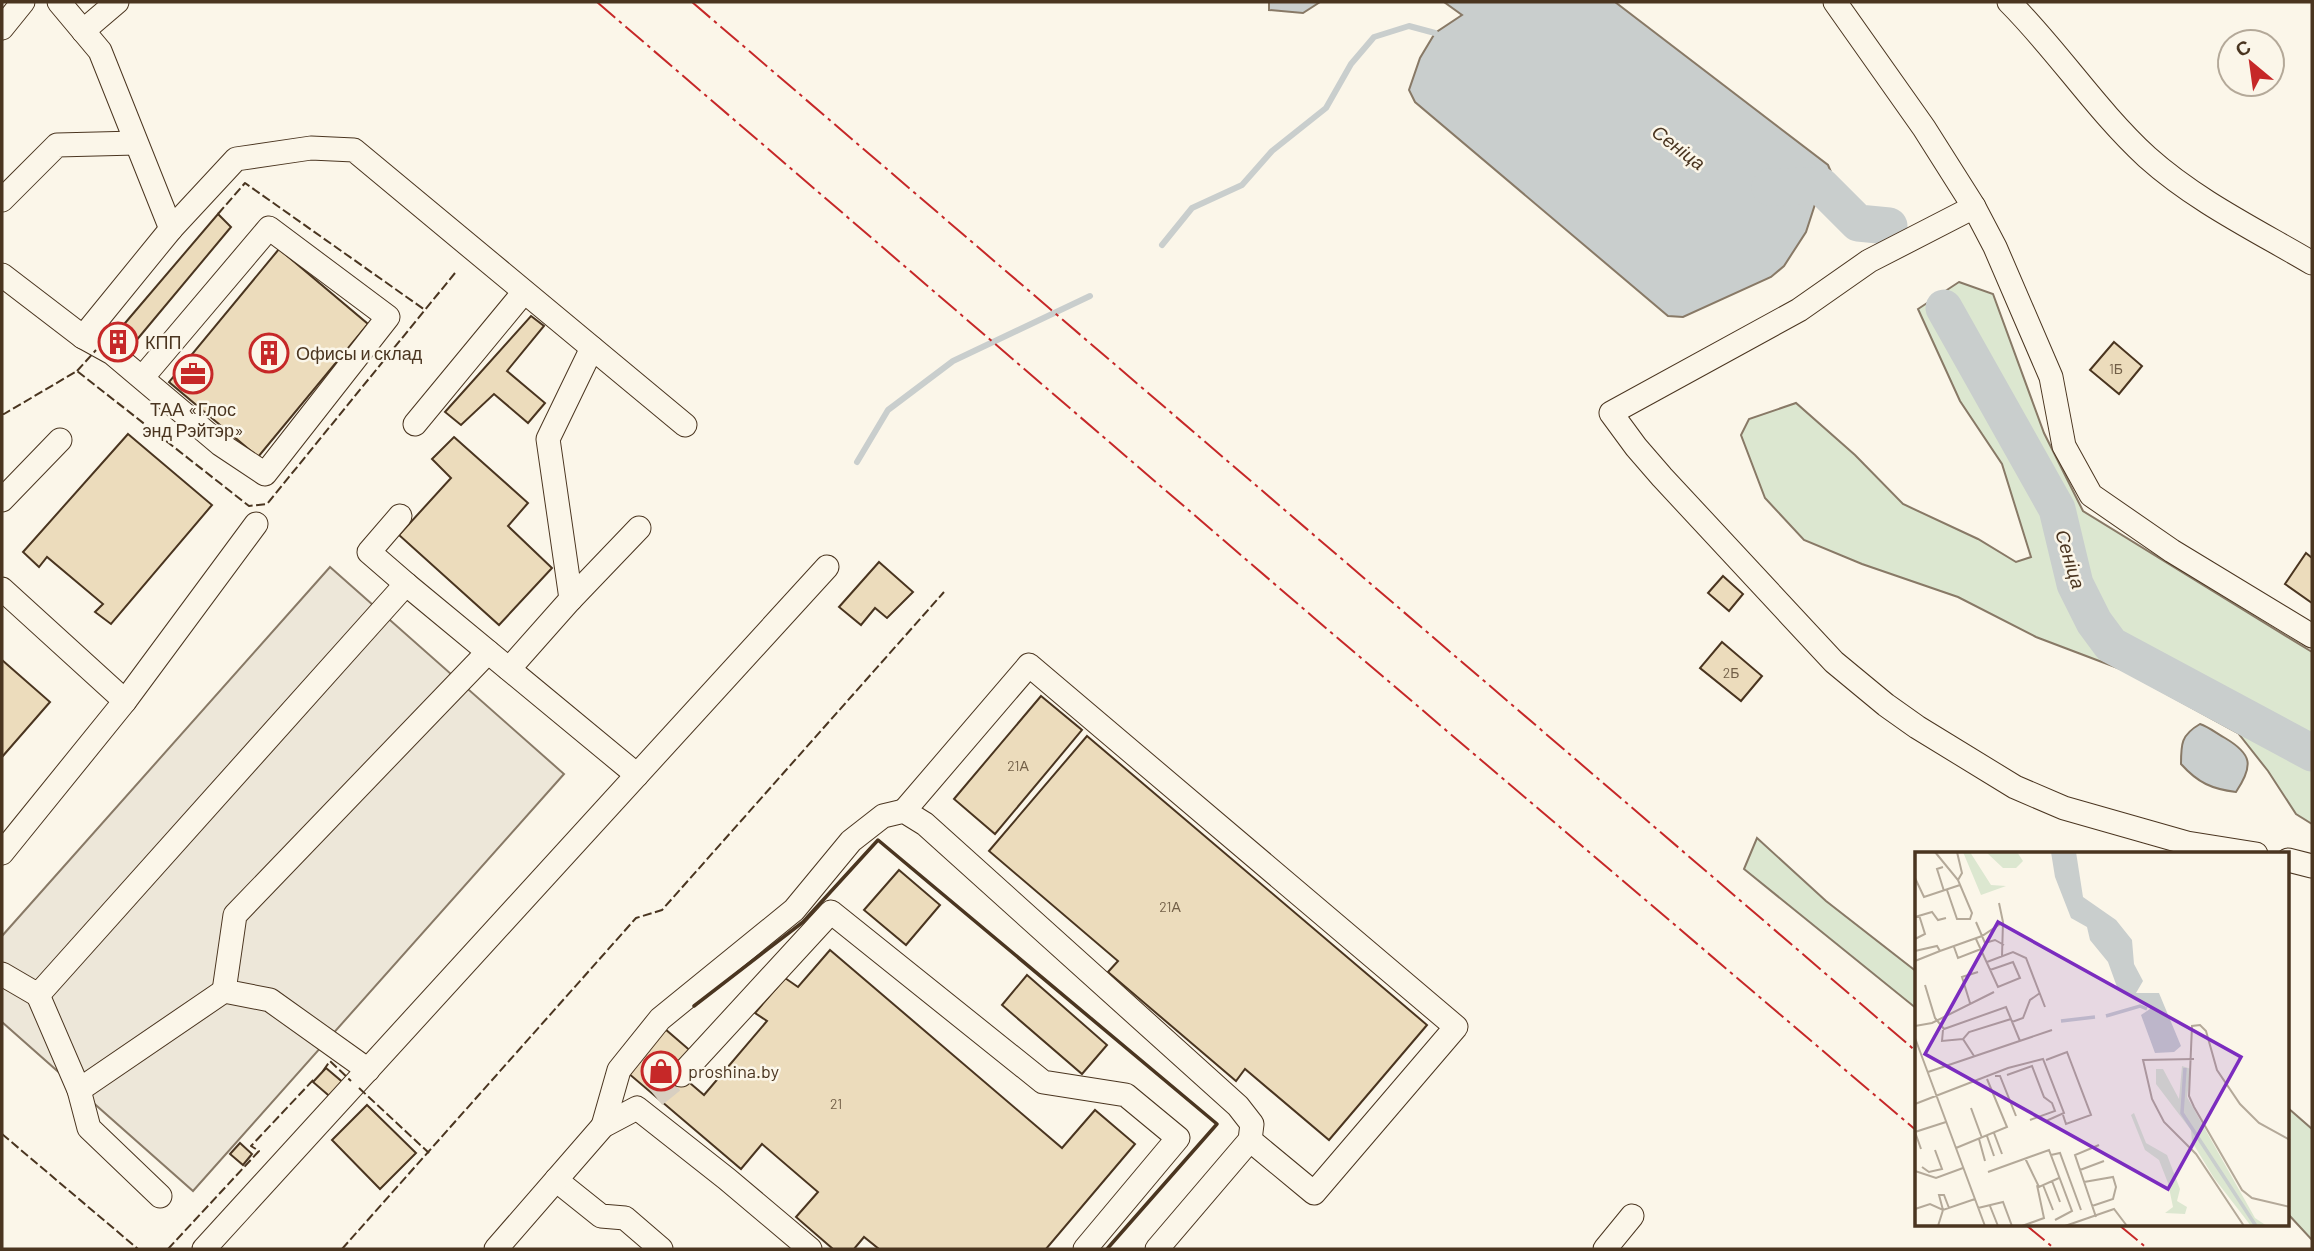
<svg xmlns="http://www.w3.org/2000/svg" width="2314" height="1251" viewBox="0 0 2314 1251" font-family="Barlow,sans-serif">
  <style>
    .green { fill: #dce7d0; stroke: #887966; stroke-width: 2 }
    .parking { fill: #ede7d9; stroke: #887966; stroke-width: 2 }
    .water { fill: #c9cecd; stroke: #887966; stroke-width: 2 }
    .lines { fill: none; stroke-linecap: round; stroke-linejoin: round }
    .stream { stroke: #c9cecd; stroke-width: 6 }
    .river { stroke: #c9cecd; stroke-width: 37 }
    .building { fill: #ecdcbc; stroke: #4a3520; stroke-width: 2 }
    .minor-tunnel { stroke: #d8cfc1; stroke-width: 23; stroke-dasharray: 23 11; stroke-linecap: butt }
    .minor-casing { stroke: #4a3520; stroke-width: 25 }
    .minor { stroke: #fbf6e9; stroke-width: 23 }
    .fence { stroke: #4a3520; stroke-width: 2; stroke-dasharray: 9 3.5; stroke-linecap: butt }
    .wall { stroke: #4a3520; stroke-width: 3.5 }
    .power { stroke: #c62828; stroke-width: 2; stroke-dasharray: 24 5 3.5 5; stroke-linecap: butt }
    .labels { text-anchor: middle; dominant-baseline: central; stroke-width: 5; stroke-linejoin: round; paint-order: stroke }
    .number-label { font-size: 14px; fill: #725f47 }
    .poi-label { font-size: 18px; fill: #4a3520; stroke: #fbf6e9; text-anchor: start }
    .water-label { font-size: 19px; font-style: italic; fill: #4a3520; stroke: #fbf6e9 }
    .inset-river { fill: none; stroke: #c9cecd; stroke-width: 3.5 }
    .inset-road { fill: none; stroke: #b4a999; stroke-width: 2 }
    .view { fill: #7b2cbf; fill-opacity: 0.15; stroke: #7b2cbf; stroke-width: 3.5 }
    .inset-edge { fill: none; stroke: #4a3520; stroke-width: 3.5 }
  </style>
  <rect width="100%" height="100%" fill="#fbf6e9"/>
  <!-- green -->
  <g class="green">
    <path d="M1959 282 1993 294 2044 433 2083 511 2312 652V824L2296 814 2268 771 2238 733 2123 670 2036 637 1958 597 1862 564 1804 540 1765 498 1741 435 1749 419 1796 403 1855 455 1903 504 1978 539 2016 562 2031 557 2002 464 1960 401 1918 309Z"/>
    <path d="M1757 838 1826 901 1917 972V1009L1744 869Z"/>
    <path d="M2288 1108 2312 1129V1240L2288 1214Z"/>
  </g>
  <!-- parking -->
  <path class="parking" d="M330 567 564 774 193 1191 2 1022V936Z"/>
  <!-- water -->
  <g class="water">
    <path d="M1269 2H1320L1303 13 1269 10Z"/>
    <path d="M1444 2H1615L1828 165 1831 172 1821 186 1806 232 1784 266 1771 277 1683 317 1668 316 1415 102 1409 90 1420 58 1435 33 1462 15Z"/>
    <path d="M2200 724C2209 727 2216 733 2225 738 2252 754 2254 765 2236 792 2212 789 2198 783 2181 764 2181 744 2181 735 2200 724Z"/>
  </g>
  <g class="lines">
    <!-- stream -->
    <g class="stream">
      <path d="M1162 245 1192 208 1242 185 1272 151 1326 108 1351 64 1374 37 1409 26 1435 33"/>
      <path d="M857 462 888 410 953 361 1090 296"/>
    </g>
    <!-- river -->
    <g class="river">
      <path d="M1770 187 1821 186 1858 223 1889 226"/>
      <path d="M1944 308 2057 509 2075 584 2094 622 2111 645 2312 753"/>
    </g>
  </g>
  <!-- building -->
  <g class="building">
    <path d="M218 214 231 227 135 342 120 329Z"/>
    <path d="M279 249 368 324 258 457 169 382Z"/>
    <path d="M531 316 544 326 507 371 545 403 528 423 494 394 461 425 445 412Z"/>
    <path d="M118 331 128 339 117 353 107 344Z"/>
    <path d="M2114 342 2142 366 2119 394 2090 370Z"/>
    <path d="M128 434 212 505 111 624 95 612 103 604 47 557 39 567 23 552Z"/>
    <path d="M454 437 528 503 508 526 552 568 499 625 399 535 451 478 432 459Z"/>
    <path d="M2306 553 2312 558V603L2285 584Z"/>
    <path d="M879 562 913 592 887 618 875 608 861 625 839 607Z"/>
    <path d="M1723 576 1743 594 1729 611 1708 593Z"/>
    <path d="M1722 642 1762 676 1741 701 1700 668Z"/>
    <path d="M2 660 50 702 2 757Z"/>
    <path d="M1041 696 1082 730 995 834 954 799Z"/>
    <path d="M1087 736 1427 1025 1329 1140 1245 1069 1236 1081 1108 972 1118 961 989 851Z"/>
    <path d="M899 870 940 905 906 945 864 910Z"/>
    <path d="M830 950 1062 1148 1095 1110 1135 1144 1046 1249H879L864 1237 854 1249H833L796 1217 818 1192 762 1144 741 1169 628 1073 665 1029 693 1053 677 1072 704 1095 767 1021 755 1013 785 978 798 987Z"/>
    <path d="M1027 975 1107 1045 1082 1074 1002 1005Z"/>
    <path d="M326 1068 346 1085 334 1100 313 1082Z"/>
    <path d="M367 1105 416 1153 380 1189 332 1140Z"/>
    <path d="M240 1143 252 1154 243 1165 230 1154Z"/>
  </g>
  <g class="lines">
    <!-- minor-tunnel -->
    <path class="minor-tunnel" d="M655 1096 681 1075"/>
    <defs>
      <g id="minor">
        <path d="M59 2 100 51 171 229"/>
        <path d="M1835 2 1924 128 1974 207 1995 247 2051 377 2064 446 2091 495 2172 551 2312 636"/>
        <path d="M2009 2C2058 51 2096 110 2147 157 2196 201 2256 230 2312 263"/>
        <path d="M2 28 23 2"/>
        <path d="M83 31 117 2"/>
        <path d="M2 200 57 145 136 143"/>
        <path d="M1974 207 1869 261 1799 310 1611 413 1636 447 1662 477 1834 662 1886 705 1917 727 2015 787 2064 808 2187 843 2256 854"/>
        <path d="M2 275 83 337 112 353 220 444 265 474 388 317 269 228 142 378"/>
        <path d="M83 337 171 229 236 159 311 148 354 150 685 425"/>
        <path d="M415 424 524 292"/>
        <path d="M2 500 60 440"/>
        <path d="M400 516 369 552 406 584"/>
        <path d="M2 589 125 701"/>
        <path d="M571 599 639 528"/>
        <path d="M509 669 571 599 548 439 592 348"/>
        <path d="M904 811 1029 665 1456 1027 1314 1193 1250 1140"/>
        <path d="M2 853 125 701 256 524"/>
        <path d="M2288 860 2312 866"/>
        <path d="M2 974 38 995 406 584 637 775"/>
        <path d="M38 995 79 1090 224 991"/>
        <path d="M368 1070 270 1000 224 991 235 915 488 652"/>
        <path d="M681 1075 831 912 1043 1082 1126 1095 1178 1138 1085 1249"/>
        <path d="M79 1090 89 1128 160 1196"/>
        <path d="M603 1126 619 1070 660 1019 794 910 851 841 883 816 904 811 925 824 1238 1106 1252 1124 1250 1140 1157 1249"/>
        <path d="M556 1180 601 1216 625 1218 661 1249"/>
        <path d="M204 1249 827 567"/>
        <path d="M496 1249 603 1126 637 1108 727 1179 810 1249"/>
        <path d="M1605 1249 1632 1216"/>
      </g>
    </defs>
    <!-- minor casing -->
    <use href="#minor" class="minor-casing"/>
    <!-- minor -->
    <use href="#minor" class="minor"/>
    <!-- fence -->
    <g class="fence">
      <path d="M218 214 245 183 425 310"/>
      <path d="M77 371 96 350"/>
      <path d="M2 414H4L77 371 249 506 267 504 455 273"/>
      <path d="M323 1071 330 1061 351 1081"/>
      <path d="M359 1088 429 1153"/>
      <path d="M2 1134 138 1249"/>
      <path d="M168 1249 259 1151 251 1146 315 1078"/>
      <path d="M342 1249 636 918 662 910 944 592"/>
    </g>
    <!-- wall -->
    <path class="wall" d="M694 1006 803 922 878 840 1217 1124 1107 1249"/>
    <!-- power -->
    <g class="power">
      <path d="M597 2 1313 617 1917 1131"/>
      <path d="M692 2 1917 1052"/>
      <path d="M2026 1225 2055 1249"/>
      <path d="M2119 1225 2148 1249"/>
    </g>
  </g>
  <!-- icons -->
  <defs>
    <symbol id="building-ring" viewBox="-11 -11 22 22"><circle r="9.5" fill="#fbf6e9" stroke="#c62828" stroke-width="1.5"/><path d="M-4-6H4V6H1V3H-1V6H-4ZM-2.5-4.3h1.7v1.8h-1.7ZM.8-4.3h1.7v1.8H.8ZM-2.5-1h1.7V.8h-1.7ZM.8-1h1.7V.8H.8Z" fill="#c62828"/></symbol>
    <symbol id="office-ring" viewBox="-11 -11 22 22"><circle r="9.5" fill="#fbf6e9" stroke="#c62828" stroke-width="1.5"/><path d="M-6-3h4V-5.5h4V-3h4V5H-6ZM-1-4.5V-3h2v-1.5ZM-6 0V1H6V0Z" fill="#c62828"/></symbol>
    <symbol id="shop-ring" viewBox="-11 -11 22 22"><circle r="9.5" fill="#fbf6e9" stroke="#c62828" stroke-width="1.5"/><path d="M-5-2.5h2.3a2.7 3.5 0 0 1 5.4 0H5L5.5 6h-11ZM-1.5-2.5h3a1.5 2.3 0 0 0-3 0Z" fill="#c62828"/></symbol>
  </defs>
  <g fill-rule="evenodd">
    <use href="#building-ring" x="96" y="320" width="44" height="44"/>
    <use href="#building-ring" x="247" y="331" width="44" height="44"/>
    <use href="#office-ring" x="171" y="352" width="44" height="44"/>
    <use href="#shop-ring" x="639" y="1049" width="44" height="44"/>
  </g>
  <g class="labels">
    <!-- number labels -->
    <g class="number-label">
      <text x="2116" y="368">1Б</text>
      <text x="1731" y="672">2Б</text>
      <text x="1018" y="765">21А</text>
      <text x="1170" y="906">21А</text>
      <text x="836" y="1103">21</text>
    </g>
    <!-- poi labels -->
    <g class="poi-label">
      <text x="145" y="342">КПП</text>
      <text x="296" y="353">Офисы и склад</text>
      <text x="193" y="409" text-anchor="middle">ТАА «Глос<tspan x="193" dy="21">энд Рэйтэр»</tspan></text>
      <text x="688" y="1071">proshina.by</text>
    </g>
    <!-- water labels -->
    <g class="water-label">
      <text transform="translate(1679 147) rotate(37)">Сеніца</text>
      <text transform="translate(2071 559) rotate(73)">Сеніца</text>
    </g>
  </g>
  <!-- overview -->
  <g transform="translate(1915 852)">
    <rect width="374" height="374" fill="#fbf6e9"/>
    <path d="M48 0H55L76 33 91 34 66 43ZM71 0H102L108 9 101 16H88ZM267 214 276 217 272 245 340 366 352 374H367H336L299 326 277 290 276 278 241 232V217H248L264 247ZM219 261 231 291 252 303 265 337 262 349 272 355 270 362 250 361 258 355 253 331 244 308 230 298 216 263Z" fill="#dce7d0"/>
    <path d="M136 0H161L168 45 201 68 217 88 219 112 228 129 221 141H244L266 194 259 200 240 201 226 163 235 157 234 153 202 135 193 110 175 88 172 75 156 66 140 25Z" fill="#c9cecd"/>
    <path class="inset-river" d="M191 164 225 154 232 157M146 169 180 165M270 216 267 261 341 374"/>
    <path class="inset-road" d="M20 0 43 28 57 61 55 67H42L32 38M42 0 47 21 43 28M28 15 22 17 29 39M0 26 9 45 45 33M0 65 17 60 23 68 31 66M61 70 70 91 80 88 89 93M0 87 10 82 4 63M61 87 83 135 105 126 98 110 75 118M39 95 43 106 66 97M0 99 22 94 25 99 67 84 88 70 84 51M87 104 88 70M0 109 25 99M72 110 98 100 111 106 130 155M10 133 20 166 29 177 91 155 105 189M55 151 47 125 63 120M97 170 108 166 115 148 125 141M0 174 17 171 79 140M28 178 27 189 48 187M0 186 70 374M59 204 48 187 54 180 96 167M279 207 228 208 237 247 249 270 281 302 329 374M131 208 152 200 176 263 151 272 148 263M13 220 137 178M92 223 117 214 129 245 137 251 140 259 115 268M80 224H85L101 264M0 252 93 216 128 207 149 261 131 269M56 256 67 286M79 281 87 302M72 284 79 304M64 287 70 309M375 288 344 271 325 252 302 218 291 179 285 173 277 174 274 244 279 255 327 338 337 346 375 355M41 296 92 275 72 227M6 297 0 280 31 270M136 303 145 301 166 358M110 306 124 335 144 326M7 315 14 320 27 317 20 298M165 318 189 309M0 319 21 326 48 316M73 320 134 298 157 359 140 368M137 329 145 350M169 330 198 325 201 335 198 347 177 354M128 333 138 358M75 354 83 374M63 356 88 350 97 374M0 357 15 352 28 358 60 347M181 365 160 303 184 293M23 374 28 358 24 343H29L34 356M107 374 129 366 122 333M150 374 199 357 212 374"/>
    <path class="view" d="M83 70 326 205 253 337 10 202Z"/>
    <rect width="374" height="374" class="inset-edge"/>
  </g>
  <!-- border -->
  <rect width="2314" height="1251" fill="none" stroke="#4a3520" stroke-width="7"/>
  <!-- north arrow -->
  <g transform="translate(2251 63) rotate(331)"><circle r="33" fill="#fbf6e9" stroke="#b4a999" stroke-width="2"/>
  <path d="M0-5L12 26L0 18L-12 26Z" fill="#c62828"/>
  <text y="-10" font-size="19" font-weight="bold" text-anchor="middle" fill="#4a3520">С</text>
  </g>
</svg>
